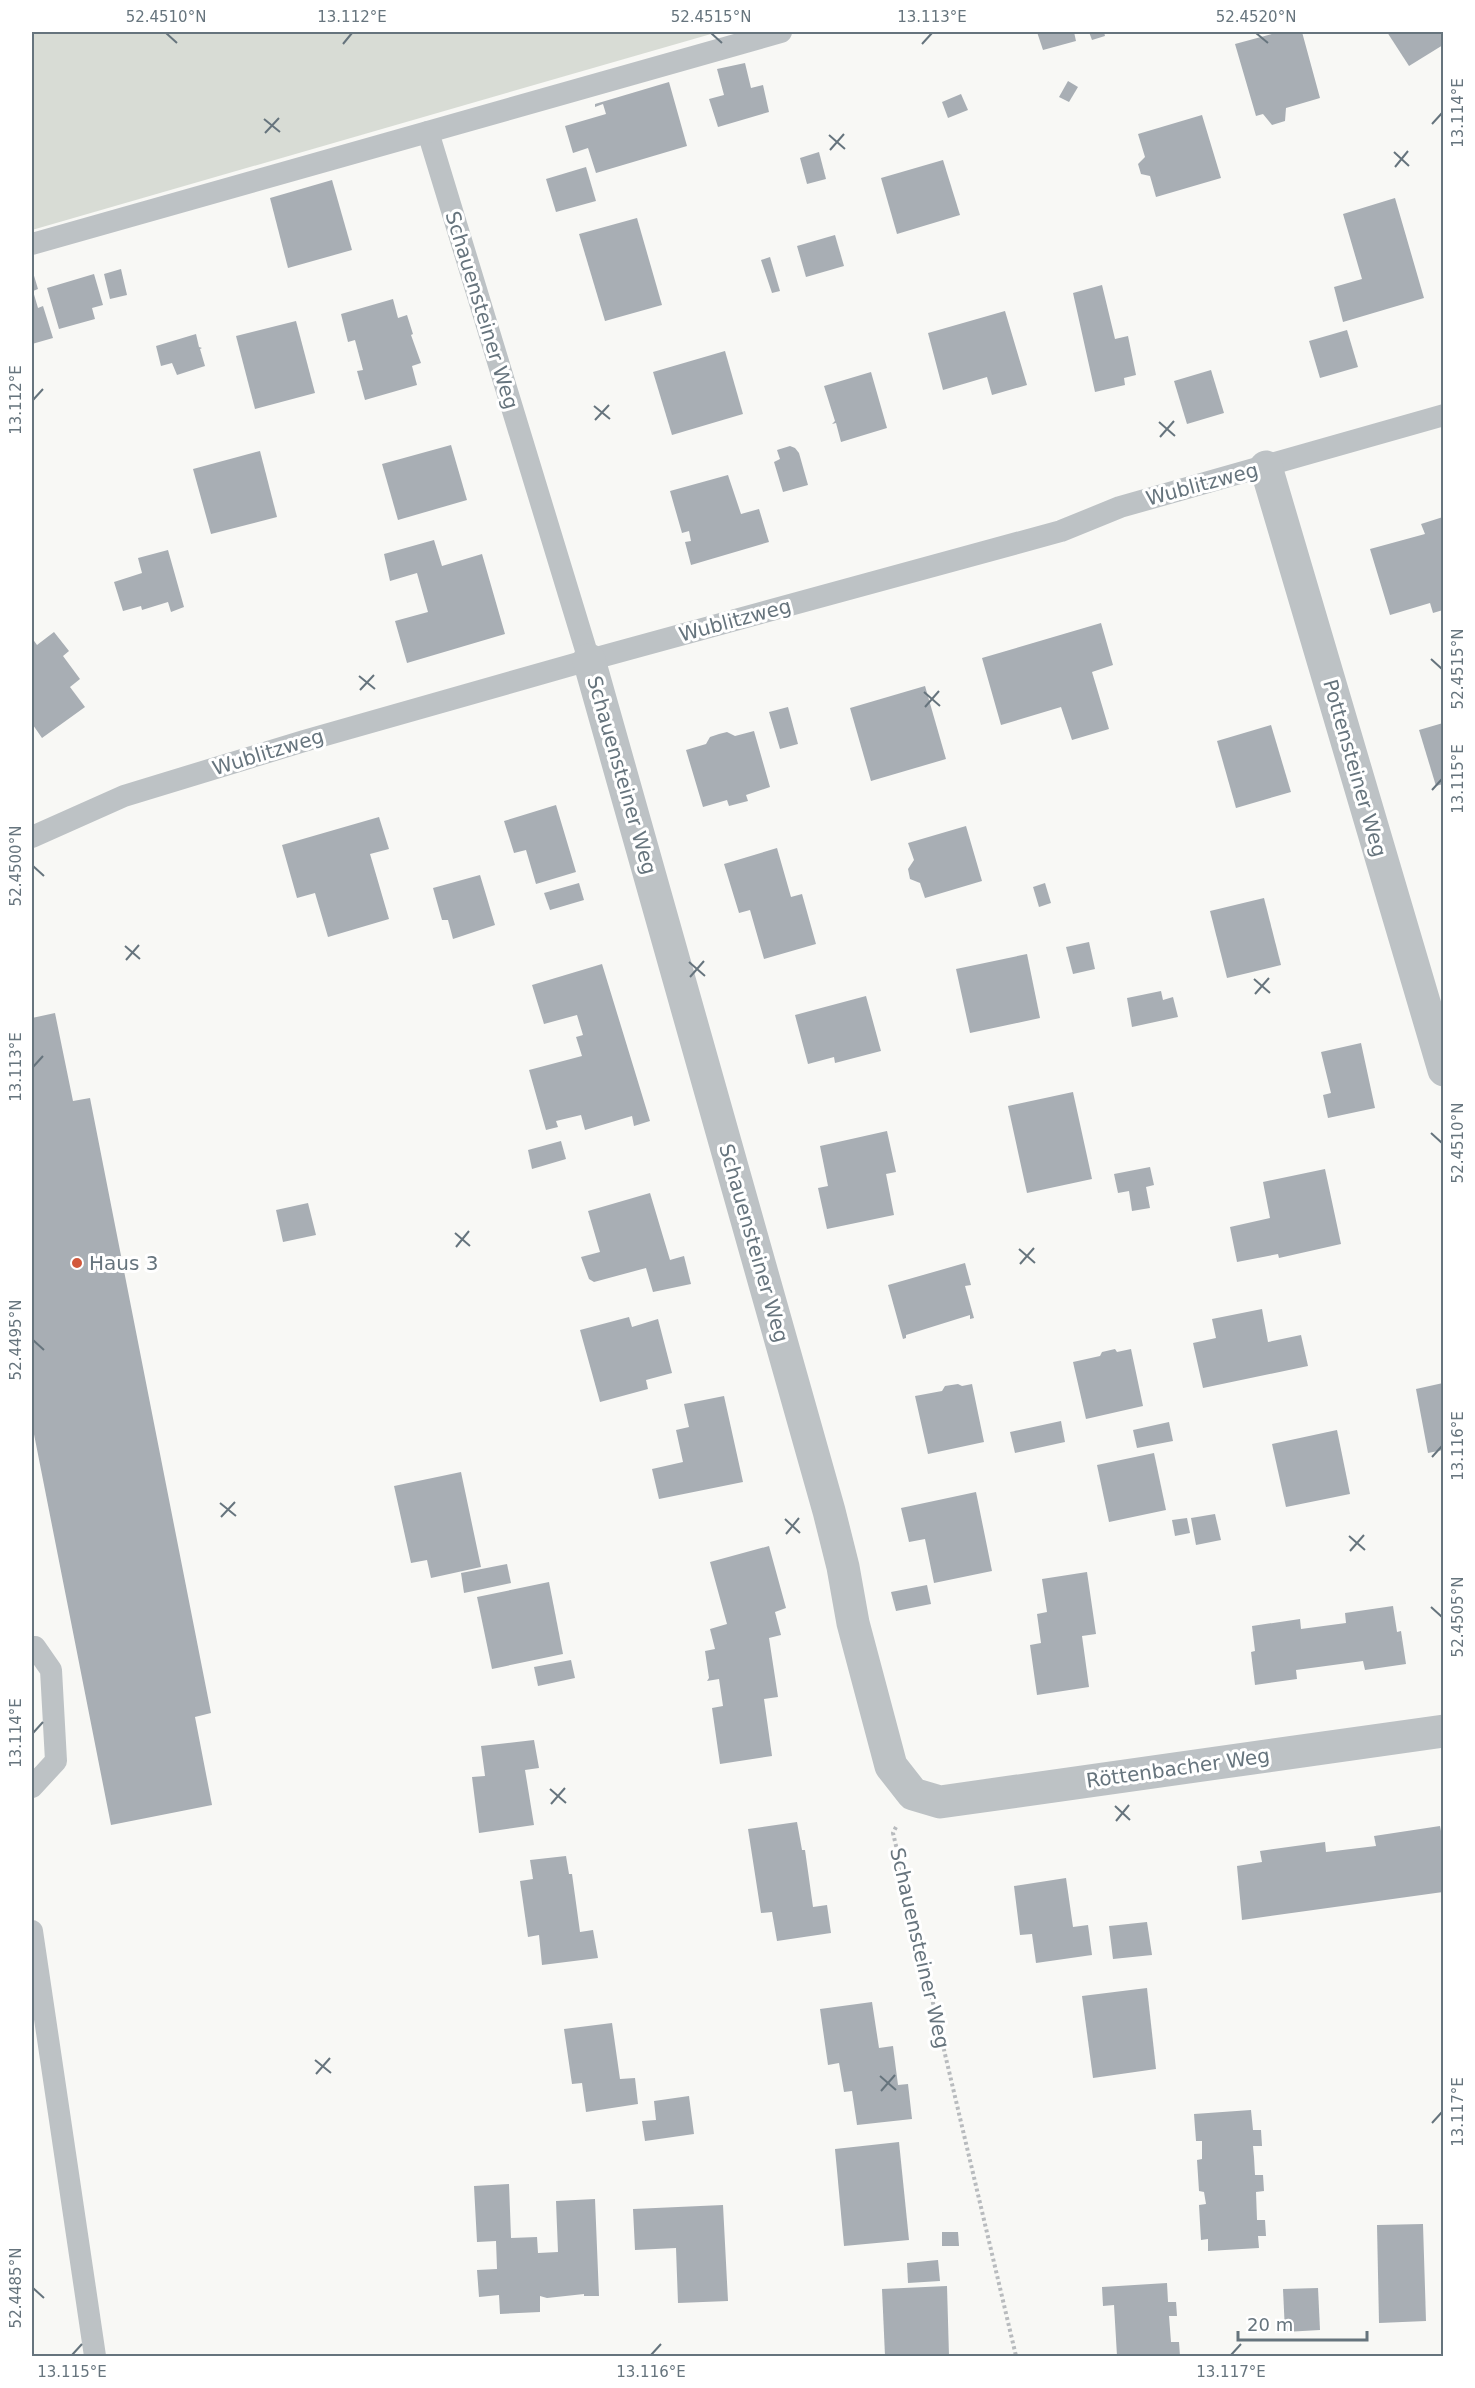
<svg xmlns="http://www.w3.org/2000/svg" width="1475" height="2388" viewBox="0 0 1475 2388" font-family="'DejaVu Sans',sans-serif">
  <style>
    .green { fill: #d8dcd5 }
    .building { fill: #a8aeb4 }
    .lines { fill: none; stroke-linecap: round; stroke-linejoin: round }
    .path { stroke: #b8bbbe; stroke-width: 4; stroke-dasharray: 3 3; stroke-linecap: butt }
    .lane { stroke: #bdc2c5; stroke-width: 22 }
    .street { stroke: #bdc2c5; stroke-width: 33 }
    .ticks { fill: none; stroke: #66747d; stroke-width: 2 }
    .poi-dot { fill: #d2583b; stroke: #fff; stroke-width: 2 }
    .labels { text-anchor: middle; dominant-baseline: central; stroke-width: 6; stroke-linejoin: round; paint-order: stroke }
    .street-label { font-size: 20px; fill: #66747d; stroke: #fff }
    .poi-label { font-size: 20px; fill: #66747d; stroke: #fff; text-anchor: start }
    .neatline { fill: none; stroke: #66747d; stroke-width: 2 }
    .ticks-label { font-size: 15px; text-anchor: middle; fill: #66747d }
  </style>
  <rect width="100%" height="100%" fill="#f8f8f5"/>
  <!-- green -->
  <path class="green" d="M32 32H718L32 230Z"/>
  <!-- building -->
  <g class="building">
    <path d="M1037 32H1074L1076 41 1043 50Z"/>
    <path d="M1089 32H1104L1105 36 1092 40Z"/>
    <path d="M1279 32H1302L1320 98 1286 108 1285 121 1272 125 1263 114 1256 116 1235 44Z"/>
    <path d="M1387 32H1443V45L1409 66Z"/>
    <path d="M745 63 751 88 763 85 769 112 718 127 709 99 724 95 717 69Z"/>
    <path d="M1068 81 1078 87 1069 102 1059 97Z"/>
    <path d="M669 82 687 146 596 173 588 148 573 153 565 126 606 114 603 104 595 107V104Z"/>
    <path d="M961 94 968 110 948 118 942 102Z"/>
    <path d="M1202 115 1221 178 1156 197 1150 176 1141 174 1138 164 1145 157 1138 134Z"/>
    <path d="M819 152 826 179 807 184 800 158Z"/>
    <path d="M943 160 960 215 897 234 881 178Z"/>
    <path d="M586 167 596 201 556 212 546 179Z"/>
    <path d="M332 180 352 250 288 268 270 198Z"/>
    <path d="M1395 198 1424 298 1343 322 1334 287 1362 279 1343 214Z"/>
    <path d="M637 218 662 305 605 321 579 234Z"/>
    <path d="M835 235 844 266 806 277 797 246Z"/>
    <path d="M770 257 780 291 772 293 761 260Z"/>
    <path d="M32 269 38 289 33 291 38 308 43 306 53 338 32 344Z"/>
    <path d="M121 269 127 295 110 299 104 274Z"/>
    <path d="M94 274 103 305 92 308 95 319 59 329 47 288Z"/>
    <path d="M1102 285 1115 339 1128 336 1136 375 1124 378 1125 385 1095 392 1073 293Z"/>
    <path d="M393 299 398 318 407 315 413 334 411 335 421 363 412 366 417 385 365 400 357 371 363 370 355 340 348 342 341 314Z"/>
    <path d="M1005 311 1027 385 992 395 987 377 943 390 928 333Z"/>
    <path d="M296 321 315 393 255 409 236 336Z"/>
    <path d="M1347 330 1358 367 1320 378 1309 341Z"/>
    <path d="M196 334 199 347 202 348 200 349 205 366 177 375 172 363 161 366 156 346Z"/>
    <path d="M725 351 743 414 672 435 653 372Z"/>
    <path d="M1211 370 1224 413 1187 424 1174 381Z"/>
    <path d="M871 372 887 428 841 442 836 423 832 424 835 421 824 386Z"/>
    <path d="M451 445 467 500 398 520 382 464Z"/>
    <path d="M790 446 795 448 799 453 808 485 783 492 774 462 780 459 777 450Z"/>
    <path d="M260 451 277 517 211 534 193 469Z"/>
    <path d="M728 475 741 514 759 509 769 542 691 565 685 542 691 541 689 531 682 533 670 491Z"/>
    <path d="M1443 517V610L1433 613 1430 603 1390 615 1370 549 1425 534 1421 524Z"/>
    <path d="M434 540 442 566 482 554 505 634 407 663 395 621 428 612 417 573 390 581 384 554Z"/>
    <path d="M168 550 184 607 171 612 168 602 142 610 141 606 123 611 114 582 142 573 138 558Z"/>
    <path d="M1101 623 1113 665 1092 672 1109 729 1072 740 1061 707 1001 725 982 658Z"/>
    <path d="M54 632 69 651 63 656 80 679 70 687 85 707 42 738 33 725 32 726V638L37 645Z"/>
    <path d="M925 686 946 759 871 781 850 708Z"/>
    <path d="M788 707 798 744 780 749 769 712Z"/>
    <path d="M1443 723V784L1436 786 1419 730Z"/>
    <path d="M1271 725 1291 792 1236 808 1217 741Z"/>
    <path d="M754 731 770 787 746 795 748 801 729 806 727 800 703 807 686 750 706 744 710 737 719 734 727 732 735 736Z"/>
    <path d="M556 805 576 872 536 884 526 850 514 853 504 821Z"/>
    <path d="M379 817 389 849 370 854 389 919 328 937 315 893 297 898 282 845Z"/>
    <path d="M966 826 982 881 925 898 920 883 910 879 908 869 914 860 908 843Z"/>
    <path d="M777 848 791 897 802 894 816 944 764 959 750 910 739 913 724 864Z"/>
    <path d="M480 875 495 925 453 939 448 920H442L433 888Z"/>
    <path d="M579 883 584 900 550 910 544 893Z"/>
    <path d="M1045 883 1051 903 1039 907 1033 887Z"/>
    <path d="M1264 898 1281 965 1227 978 1210 911Z"/>
    <path d="M1089 942 1095 969 1073 974 1066 947Z"/>
    <path d="M1027 954 1040 1018 970 1033 956 969Z"/>
    <path d="M602 964 650 1121 634 1126 632 1116 585 1130 581 1115 556 1121 558 1127 546 1130 529 1070 582 1056 576 1037 583 1035 577 1015 544 1024 532 985Z"/>
    <path d="M1161 991 1163 1000 1173 997 1178 1017 1132 1027 1127 998Z"/>
    <path d="M866 996 881 1051 835 1063 834 1057 808 1064 795 1015Z"/>
    <path d="M55 1013 73 1101 90 1098 211 1713 195 1717 212 1805 111 1825 32 1424V1018Z"/>
    <path d="M1361 1043 1375 1108 1328 1118 1323 1095 1331 1093 1321 1052Z"/>
    <path d="M1073 1092 1092 1179 1027 1193 1008 1106Z"/>
    <path d="M887 1131 896 1172 886 1174 894 1215 827 1229 818 1188 828 1186 820 1146Z"/>
    <path d="M561 1141 566 1159 532 1169 528 1150Z"/>
    <path d="M1150 1167 1154 1185 1146 1187 1150 1208 1132 1211 1129 1191 1118 1193 1114 1174Z"/>
    <path d="M1325 1169 1341 1244 1279 1258 1278 1254 1237 1262 1230 1227 1270 1218 1263 1182Z"/>
    <path d="M650 1193 670 1260 684 1256 691 1284 653 1292 646 1268 594 1282 589 1279 581 1257 600 1252 588 1211Z"/>
    <path d="M308 1203 316 1235 283 1242 276 1210Z"/>
    <path d="M965 1263 971 1285 965 1286 974 1318 970 1319V1315L906 1335V1338L903 1339 888 1285Z"/>
    <path d="M1262 1309 1268 1342 1301 1335 1308 1366 1203 1388 1193 1343 1216 1338 1212 1319Z"/>
    <path d="M629 1317 632 1327 658 1319 672 1373 646 1380 648 1389 600 1402 580 1330Z"/>
    <path d="M1115 1349 1117 1352 1131 1349 1143 1406 1086 1419 1073 1362 1100 1356 1102 1352Z"/>
    <path d="M1443 1383V1450L1428 1453 1416 1389Z"/>
    <path d="M958 1384 962 1386 972 1384 984 1442 928 1454 915 1396 942 1391 945 1386Z"/>
    <path d="M724 1396 743 1482 659 1499 652 1469 683 1462 676 1430 689 1427 684 1404Z"/>
    <path d="M1061 1421 1065 1442 1015 1453 1010 1432Z"/>
    <path d="M1169 1422 1173 1441 1137 1448 1133 1430Z"/>
    <path d="M1337 1430 1350 1494 1286 1507 1272 1444Z"/>
    <path d="M1154 1453 1166 1510 1109 1522 1097 1465Z"/>
    <path d="M461 1472 481 1567 431 1578 427 1560 411 1563 394 1486Z"/>
    <path d="M976 1492 992 1571 934 1583 925 1539 909 1542 901 1508Z"/>
    <path d="M1215 1514 1221 1540 1196 1545 1191 1518Z"/>
    <path d="M1187 1518 1190 1533 1175 1536 1172 1520Z"/>
    <path d="M769 1546 786 1608 775 1612 781 1635 769 1638 778 1697 764 1699 772 1756 720 1764 712 1708 723 1706 719 1679 707 1681 709 1678 705 1651 715 1649 710 1629 727 1624 710 1562Z"/>
    <path d="M507 1564 511 1583 464 1593 461 1573Z"/>
    <path d="M1087 1572 1096 1634 1082 1636 1089 1687 1037 1695 1030 1645 1041 1643 1037 1614 1047 1612 1042 1579Z"/>
    <path d="M549 1582 563 1654 492 1669 477 1597Z"/>
    <path d="M927 1585 931 1604 896 1611 891 1592Z"/>
    <path d="M1393 1606 1397 1632 1401 1631 1406 1664 1365 1670 1363 1661 1296 1670 1297 1679 1255 1685 1251 1652 1255 1651 1252 1626 1300 1619 1301 1629 1346 1623 1345 1613Z"/>
    <path d="M571 1660 575 1678 538 1686 534 1667Z"/>
    <path d="M534 1740 539 1768 525 1770 534 1825 479 1833 472 1777 485 1776 481 1746Z"/>
    <path d="M797 1822 802 1850H805L813 1907 827 1905 831 1933 777 1941 772 1912 761 1913 748 1829Z"/>
    <path d="M1440 1826 1442 1836H1443V1892L1242 1920 1237 1866 1262 1862 1260 1851 1325 1842 1326 1852 1376 1846 1374 1836Z"/>
    <path d="M566 1856 569 1874H572L580 1932 593 1930 598 1958 542 1965 539 1935 528 1937 520 1881 533 1879 530 1860Z"/>
    <path d="M1066 1878 1073 1927 1088 1925 1092 1955 1036 1963 1032 1934 1020 1935 1014 1886Z"/>
    <path d="M1147 1922 1152 1955 1113 1959 1109 1926Z"/>
    <path d="M1147 1988 1156 2069 1093 2078 1082 1996Z"/>
    <path d="M872 2002 879 2048 893 2046 898 2085 908 2084 912 2119 857 2125 852 2091 844 2092 839 2063 828 2065 820 2009Z"/>
    <path d="M612 2023 620 2079 635 2078 638 2104 586 2112 582 2083 572 2084 564 2029Z"/>
    <path d="M689 2096 694 2134 645 2141 642 2121 656 2120 654 2101Z"/>
    <path d="M1251 2110 1253 2130H1261L1262 2146H1253L1254 2157 1255 2175H1263L1264 2191 1256 2192 1257 2220H1265L1266 2236H1258L1259 2248 1208 2251V2239L1201 2240 1199 2205 1206 2204 1204 2192 1199 2191 1197 2160 1202 2159V2141H1196L1194 2114Z"/>
    <path d="M899 2142 909 2240 844 2246 835 2149Z"/>
    <path d="M509 2184 511 2238 537 2237 538 2253 558 2252 556 2201 595 2199 599 2296H584V2294L547 2298 540 2296V2312L500 2314 499 2295 479 2297 477 2270 497 2269 496 2241 477 2242 474 2186Z"/>
    <path d="M723 2205 728 2301 678 2303 676 2248 635 2250 633 2209Z"/>
    <path d="M1423 2224 1426 2321 1379 2323 1377 2225Z"/>
    <path d="M942 2232H958L959 2246H942Z"/>
    <path d="M938 2260 940 2281 908 2283 907 2263Z"/>
    <path d="M1167 2283 1168 2302H1176L1177 2316H1169L1171 2342H1179L1180 2356H1117L1114 2305 1103 2306 1102 2287Z"/>
    <path d="M947 2286 949 2356H885L882 2289Z"/>
    <path d="M1318 2288 1320 2330 1285 2332 1283 2289Z"/>
  </g>
  <g class="lines">
    <!-- path -->
    <path class="path" d="M896 1827 893 1833 1016 2356"/>
    <!-- lane -->
    <g class="lane">
      <path d="M428 132 589 660"/>
      <path d="M32 244 781 32"/>
      <path d="M32 837 124 796 304 741 589 660 1061 531 1120 507 1444 415"/>
      <path d="M32 1647H35L51 1670 56 1761 32 1787"/>
      <path d="M32 1931 95 2356"/>
    </g>
    <!-- street -->
    <g class="street">
      <path d="M1266 467 1444 1070"/>
      <path d="M589 660 829 1511 843 1567 853 1623 891 1766 913 1794 940 1802 1444 1731"/>
    </g>
  </g>
  <!-- ticks -->
  <path class="ticks" d="M166 33 177 43M711 33 722 43M1256 33 1268 43M343 44 352 33M922 44 932 33M264 119 280 132M1432 124 1442 113M265 133 279 118M829 135 845 149M830 150 844 134M1394 152 1409 166M1395 167 1408 151M33 400 43 389M594 406 610 419M595 420 609 405M1159 422 1175 436M1160 437 1174 421M1431 659 1442 669M359 676 375 689M360 690 374 675M924 692 940 706M925 707 939 691M1432 790 1442 779M33 866 44 876M125 946 140 959M126 960 139 945M689 962 705 976M690 977 704 961M1254 979 1270 993M1255 994 1269 978M33 1067 43 1056M1431 1133 1442 1143M455 1233 470 1246M456 1247 469 1231M1019 1249 1035 1263M1020 1264 1034 1248M33 1340 44 1350M1432 1457 1442 1446M220 1503 236 1516M221 1517 235 1502M785 1519 800 1533M786 1534 799 1518M1349 1536 1365 1550M1350 1551 1364 1535M1431 1607 1442 1617M33 1733 43 1722M550 1789 566 1803M551 1804 565 1788M1115 1806 1130 1820M1116 1821 1129 1805M315 2060 331 2073M316 2074 330 2058M880 2076 896 2090M881 2091 895 2075M1432 2123 1442 2112M33 2288 44 2298M72 2355 82 2344M651 2355 661 2344M1231 2355 1241 2344"/>
  <!-- markers -->
  <circle class="poi-dot" cx="77" cy="1263" r="6"/>
  <g class="labels">
    <!-- street labels -->
    <g class="street-label">
      <text transform="translate(482 310) rotate(73)">Schauensteiner Weg</text>
      <text transform="translate(1202 484) rotate(-15)">Wublitzweg</text>
      <text transform="translate(735 620) rotate(-15)">Wublitzweg</text>
      <text transform="translate(268 752) rotate(-17)">Wublitzweg</text>
      <text transform="translate(1355 768) rotate(74)">Pottensteiner Weg</text>
      <text transform="translate(622 775) rotate(74)">Schauensteiner Weg</text>
      <text transform="translate(754 1243) rotate(74)">Schauensteiner Weg</text>
      <text transform="translate(1178 1768) rotate(-8)">Röttenbacher Weg</text>
      <text transform="translate(920 1948) rotate(77)">Schauensteiner Weg</text>
    </g>
    <!-- poi labels -->
    <g class="poi-label">
      <text x="89" y="1263">Haus 3</text>
    </g>
  </g>
  <!-- border -->
  <rect width="1475" height="2388" fill="none" stroke="#ffffff" stroke-width="66"/>
  <!-- scale -->
  <path d="M1238 2331v9h129v-9" fill="none" stroke="#66747d" stroke-width="3"/>
  <text x="1247" y="2331" font-size="18" fill="#66747d" stroke="#ffffff" stroke-width="4.5" paint-order="stroke">20 m</text>
  <rect x="33" y="33" width="1409" height="2322" class="neatline"/>
  <g class="ticks-label">
    <text x="166" y="22">52.4510°N</text>
    <text x="352" y="22">13.112°E</text>
    <text x="711" y="22">52.4515°N</text>
    <text x="932" y="22">13.113°E</text>
    <text x="1256" y="22">52.4520°N</text>
    <text transform="translate(1458 113) rotate(-90)" y="5">13.114°E</text>
    <text transform="translate(16 400) rotate(-90)" y="5">13.112°E</text>
    <text transform="translate(1458 669) rotate(-90)" y="5">52.4515°N</text>
    <text transform="translate(1458 779) rotate(-90)" y="5">13.115°E</text>
    <text transform="translate(16 866) rotate(-90)" y="5">52.4500°N</text>
    <text transform="translate(16 1067) rotate(-90)" y="5">13.113°E</text>
    <text transform="translate(1458 1143) rotate(-90)" y="5">52.4510°N</text>
    <text transform="translate(16 1340) rotate(-90)" y="5">52.4495°N</text>
    <text transform="translate(1458 1446) rotate(-90)" y="5">13.116°E</text>
    <text transform="translate(1458 1617) rotate(-90)" y="5">52.4505°N</text>
    <text transform="translate(16 1733) rotate(-90)" y="5">13.114°E</text>
    <text transform="translate(1458 2112) rotate(-90)" y="5">13.117°E</text>
    <text transform="translate(16 2288) rotate(-90)" y="5">52.4485°N</text>
    <text x="72" y="2377">13.115°E</text>
    <text x="651" y="2377">13.116°E</text>
    <text x="1231" y="2377">13.117°E</text>
  </g>
</svg>
